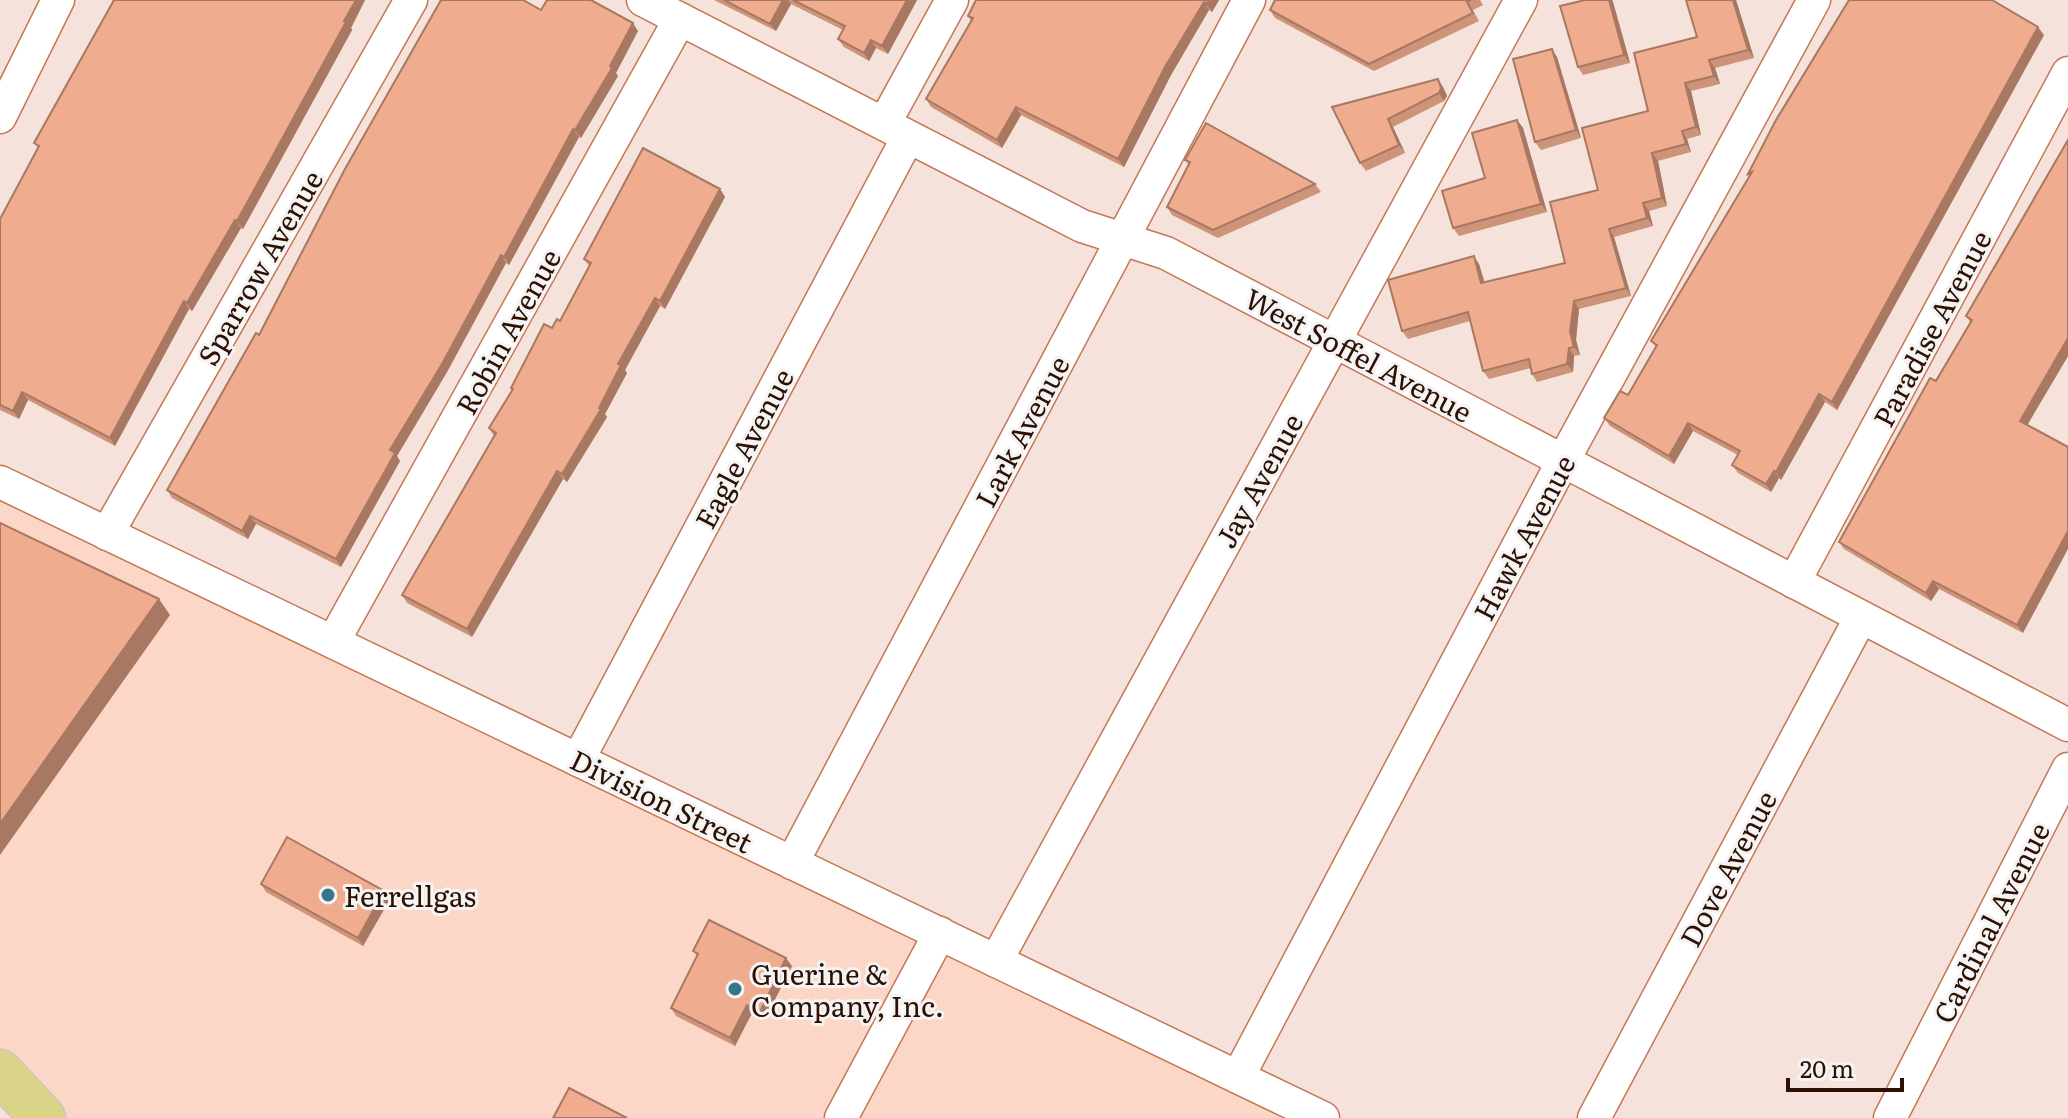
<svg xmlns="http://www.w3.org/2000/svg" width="2068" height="1118" viewBox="0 0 2068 1118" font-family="Literata,serif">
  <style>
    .built { fill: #fcd7c7 }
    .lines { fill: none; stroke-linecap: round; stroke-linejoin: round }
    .minor-casing { stroke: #c57755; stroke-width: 35 }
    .primary-casing { stroke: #cdc6c3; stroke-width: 47 }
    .minor { stroke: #fff; stroke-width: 32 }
    .primary { stroke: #dad488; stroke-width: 44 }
    .wall { fill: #ce947a }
    .shaded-wall { fill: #a87863 }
    .building { fill: #f0ac8e; stroke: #a87863; stroke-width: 2 }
    .poi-dot { fill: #37758b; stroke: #f4f4f4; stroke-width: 3 }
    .labels { text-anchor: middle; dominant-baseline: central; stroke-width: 6; stroke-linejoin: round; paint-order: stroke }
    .street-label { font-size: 28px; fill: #2e1003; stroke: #f4f4f4 }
    .poi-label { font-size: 28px; fill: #2e1003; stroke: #f4f4f4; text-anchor: start }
  </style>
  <rect width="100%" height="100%" fill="#f5e3db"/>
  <!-- built -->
  <path class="built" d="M0 482 1323 1118H49L0 1066Z"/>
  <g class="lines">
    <defs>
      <g id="minor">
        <path d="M643 0 1082 226 1166 253 2068 725"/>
        <path d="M0 117 58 0"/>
        <path d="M884 124 952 0"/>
        <path d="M0 482 1323 1118"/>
        <path d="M107 534 411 0"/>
        <path d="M1794 582 2068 73"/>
        <path d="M333 642 680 19"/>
        <path d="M578 760 908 137"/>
        <path d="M792 863 1249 0"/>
        <path d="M996 961 1521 0"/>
        <path d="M1238 1077 1563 461 1814 0"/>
        <path d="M841 1118 940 933"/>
        <path d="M1594 1118 1861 617"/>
        <path d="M1890 1118 2068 769"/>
      </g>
      <path id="primary" d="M0 1072 43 1118"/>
    </defs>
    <!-- minor casing -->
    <use href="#minor" class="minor-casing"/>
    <!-- primary casing -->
    <use href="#primary" class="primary-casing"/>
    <!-- minor -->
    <use href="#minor" class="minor"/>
    <!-- primary -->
    <use href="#primary" class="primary"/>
  </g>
  <!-- wall -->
  <g class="wall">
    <path d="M114 0H365L351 28 352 30 243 229 241 228 192 311 189 309 115 446 28 400 19 419 0 410V219L38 148 34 143Z"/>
    <path d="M714 0H917L888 54 876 48 869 61 844 47 838 39 843 30 791 4 776 31Z"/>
    <path d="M1219 0 1212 12 1209 10 1171 75 1124 167 1021 115 1002 148 931 107 926 99 971 21 968 16Z"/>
    <path d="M1275 0H1480L1483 5 1473 10 1479 21 1374 71 1275 18 1270 10Z"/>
    <path d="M1609 0H1612L1613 2 1630 63 1583 75 1578 67Z"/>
    <path d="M1736 0 1754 58 1715 68 1720 84 1691 91 1701 135 1687 139 1691 152 1658 161 1667 206 1649 211 1653 226 1614 237 1631 296 1579 309 1576 340 1580 355 1574 356 1573 372 1537 382 1532 374 1531 368 1489 379 1483 371 1470 321 1408 339 1402 331 1479 264 1484 282 1565 263 1598 190 1648 111 1697 37Z"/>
    <path d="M541 10 638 31 616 73 618 76 581 138 579 137 509 265 506 263 447 372 397 456 400 461 341 567 256 524 248 539 172 498 167 490 259 335Z"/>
    <path d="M2044 35 1837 410 1825 402 1781 480 1779 478 1771 492 1738 473 1732 465 1738 455 1693 431 1674 464 1610 426 1604 418 1628 395 1656 347 1651 341 1749 177 1748 174Z"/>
    <path d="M1557 57 1581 138 1541 150 1535 142Z"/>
    <path d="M1443 87 1447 96 1444 101 1393 127 1405 153 1366 171 1360 163 1332 107Z"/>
    <path d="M1517 120 1523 128 1547 212 1459 236 1453 228 1485 178Z"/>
    <path d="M2068 140V356L2027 425 2023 633 1939 589 1931 601 1844 549 1839 542 1970 322 1966 316Z"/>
    <path d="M1185 160 1315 184 1321 192 1218 238 1172 215 1167 207 1189 165Z"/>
    <path d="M720 189 725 197 665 309 660 306 625 370 627 373 605 414 607 417 567 482 563 479 472 637 407 603 402 595 494 436 489 428 512 390 511 388 552 328 560 321 589 266 584 259Z"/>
    <path d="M261 884 384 891 390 899 363 946 266 892Z"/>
    <path d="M693 951 792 966 765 1019 752 1013 735 1046 676 1016 671 1008 697 956Z"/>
  </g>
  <!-- shaded-wall -->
  <g class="shaded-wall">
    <path d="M356 0H365L351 28 352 30 243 229 237 221Z"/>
    <path d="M783 0H788L791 4 776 31 770 24Z"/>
    <path d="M907 0H917L888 54 882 46Z"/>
    <path d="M1209 0H1219L1212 12 1206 4Z"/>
    <path d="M1609 0H1612L1613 2 1630 63 1624 55Z"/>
    <path d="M1733 0H1736L1754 58 1748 50Z"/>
    <path d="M1204 2 1209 10 1171 75 1124 167 1118 159 1165 67Z"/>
    <path d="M633 23 638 31 616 73 618 76 581 138 575 130Z"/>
    <path d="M2038 27 2044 35 1837 410 1832 402Z"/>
    <path d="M871 40 876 48 869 61 864 53Z"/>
    <path d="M1552 49 1557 57 1581 138 1576 130Z"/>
    <path d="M1709 60 1715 68 1720 84 1714 76Z"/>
    <path d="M1438 79 1443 87 1447 96 1444 101 1439 93Z"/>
    <path d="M1685 83 1691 91 1701 135 1696 127Z"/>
    <path d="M1016 107 1021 115 1002 148 997 140Z"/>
    <path d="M1388 119 1393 127 1405 153 1399 145Z"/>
    <path d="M1517 120 1523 128 1547 212 1541 204Z"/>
    <path d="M573 129 579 137 509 265 504 257Z"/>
    <path d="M1682 131 1687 139 1691 152 1686 144Z"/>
    <path d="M1652 153 1658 161 1667 206 1662 198Z"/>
    <path d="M720 189 725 197 665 309 660 301Z"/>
    <path d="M1643 203 1649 211 1653 226 1647 218Z"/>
    <path d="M235 220 241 228 192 311 187 303Z"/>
    <path d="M1609 229 1614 237 1631 296 1626 288Z"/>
    <path d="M501 255 506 263 447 372 397 456 400 461 341 567 336 559 390 450Z"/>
    <path d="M1474 256 1479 264 1487 290 1481 283Z"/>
    <path d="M655 298 660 306 625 370 627 373 605 414 607 417 567 482 562 474 599 408 618 364Z"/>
    <path d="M184 301 189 309 115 446 110 438Z"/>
    <path d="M1574 301 1579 309 1576 340 1580 355 1574 347 1570 332Z"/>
    <path d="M2068 338V356L2025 429 2020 421Z"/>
    <path d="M1569 348 1574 356 1573 372 1567 364Z"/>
    <path d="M22 392 28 400 19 419 13 411Z"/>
    <path d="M1819 394 1825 402 1781 480 1776 472Z"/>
    <path d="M1688 423 1693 431 1674 464 1669 456Z"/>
    <path d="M557 471 563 479 472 637 467 629Z"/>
    <path d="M1774 471 1779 478 1771 492 1766 484Z"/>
    <path d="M250 516 256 524 248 539 242 531Z"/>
    <path d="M2068 531V549L2023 633 2017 625Z"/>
    <path d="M1933 581 1939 589 1931 601 1926 593Z"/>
    <path d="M159 599 170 615 0 855V824Z"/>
    <path d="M384 891 390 899 363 946 358 938Z"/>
    <path d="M786 958 792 966 765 1019 760 1012Z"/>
    <path d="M747 1005 752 1013 735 1046 730 1038Z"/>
  </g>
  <!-- building -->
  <g class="building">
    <path d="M114 0H356L344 21 346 22 237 221 235 220 187 303 184 301 110 438 22 392 13 411 0 405V219L39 146 34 143Z"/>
    <path d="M441 0H523L541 10 547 0H591L633 23 610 66 612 68 575 130 573 129 504 257 501 255 442 364 390 450 395 453 336 559 250 516 242 531 167 490 256 333 259 335 345 169Z"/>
    <path d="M724 0H783L770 24Z"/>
    <path d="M793 0H907L882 46 871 40 864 53 838 39 845 26Z"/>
    <path d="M976 0H1209L1206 4 1204 2 1165 67 1118 159 1016 107 997 140 926 99 973 18 968 16Z"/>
    <path d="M1275 0H1471L1467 2 1473 13 1369 64 1270 10Z"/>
    <path d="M1585 0H1609L1624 55 1578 67 1560 6Z"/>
    <path d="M1686 0H1733L1748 50 1709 60 1714 76 1685 83 1696 127 1682 131 1686 144 1652 153 1662 198 1643 203 1647 218 1609 229 1626 288 1574 301 1570 332 1574 347 1569 348 1567 364 1532 374 1529 359 1483 371 1468 312 1402 331 1388 280 1474 256 1481 283 1565 263 1550 202 1598 190 1582 128 1648 111 1634 53 1697 37Z"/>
    <path d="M1849 0H1992L2038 27 1832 402 1819 394 1776 472 1774 471 1766 484 1732 465 1740 451 1688 423 1669 456 1604 418 1620 391 1628 395 1657 345 1651 341 1752 172 1748 174 1776 120Z"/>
    <path d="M1552 49 1576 130 1535 142 1513 59Z"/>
    <path d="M1438 79 1441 88 1439 93 1388 119 1399 145 1360 163 1332 107Z"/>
    <path d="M1517 120 1541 204 1453 228 1442 191 1485 178 1472 133Z"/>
    <path d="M1206 123 1315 184 1213 230 1167 207 1190 162 1185 160Z"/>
    <path d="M2068 140V338L2020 421 2068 447V531L2017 625 1933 581 1926 593 1839 542 1930 378 1936 381 1972 320 1966 316Z"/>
    <path d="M643 148 720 189 660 301 655 298 618 364 621 365 599 408 601 409 562 474 557 471 467 629 402 595 496 433 489 428 513 389 511 388 544 324 552 328 557 319 560 321 591 263 584 259Z"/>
    <path d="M0 523 159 599 0 824Z"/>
    <path d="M287 837 384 891 358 938 261 884Z"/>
    <path d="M709 920 786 958 760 1012 747 1005 730 1038 671 1008 698 954 693 951Z"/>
    <path d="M569 1088 627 1118H553Z"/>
  </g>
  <!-- markers -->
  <g class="poi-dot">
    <circle cx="328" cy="895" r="8"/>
    <circle cx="735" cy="989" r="8"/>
  </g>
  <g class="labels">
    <!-- street labels -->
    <g class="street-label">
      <text transform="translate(259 267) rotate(-60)">Sparrow Avenue</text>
      <text transform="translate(1931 328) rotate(-62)">Paradise Avenue</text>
      <text transform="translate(507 331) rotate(-61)">Robin Avenue</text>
      <text transform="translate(1359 354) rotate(28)">West Soffel Avenue</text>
      <text transform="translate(1021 431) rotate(-62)">Lark Avenue</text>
      <text transform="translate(743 448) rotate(-62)">Eagle Avenue</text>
      <text transform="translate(1258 480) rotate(-61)">Jay Avenue</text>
      <text transform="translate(1523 537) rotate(-62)">Hawk Avenue</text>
      <text transform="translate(662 800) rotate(26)">Division Street</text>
      <text transform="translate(1727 868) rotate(-62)">Dove Avenue</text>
      <text transform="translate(1990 922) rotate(-63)">Cardinal Avenue</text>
    </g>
    <!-- poi labels -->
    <g class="poi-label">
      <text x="344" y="895">Ferrellgas</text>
      <text x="751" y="973">Guerine &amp;<tspan x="751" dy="32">Company, Inc.</tspan></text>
    </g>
  </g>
  <!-- scale -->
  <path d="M1788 1078v12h114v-12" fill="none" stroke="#2e1003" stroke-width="4"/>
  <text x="1800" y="1078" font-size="24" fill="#2e1003" stroke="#f4f4f4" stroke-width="6" paint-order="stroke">20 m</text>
</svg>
